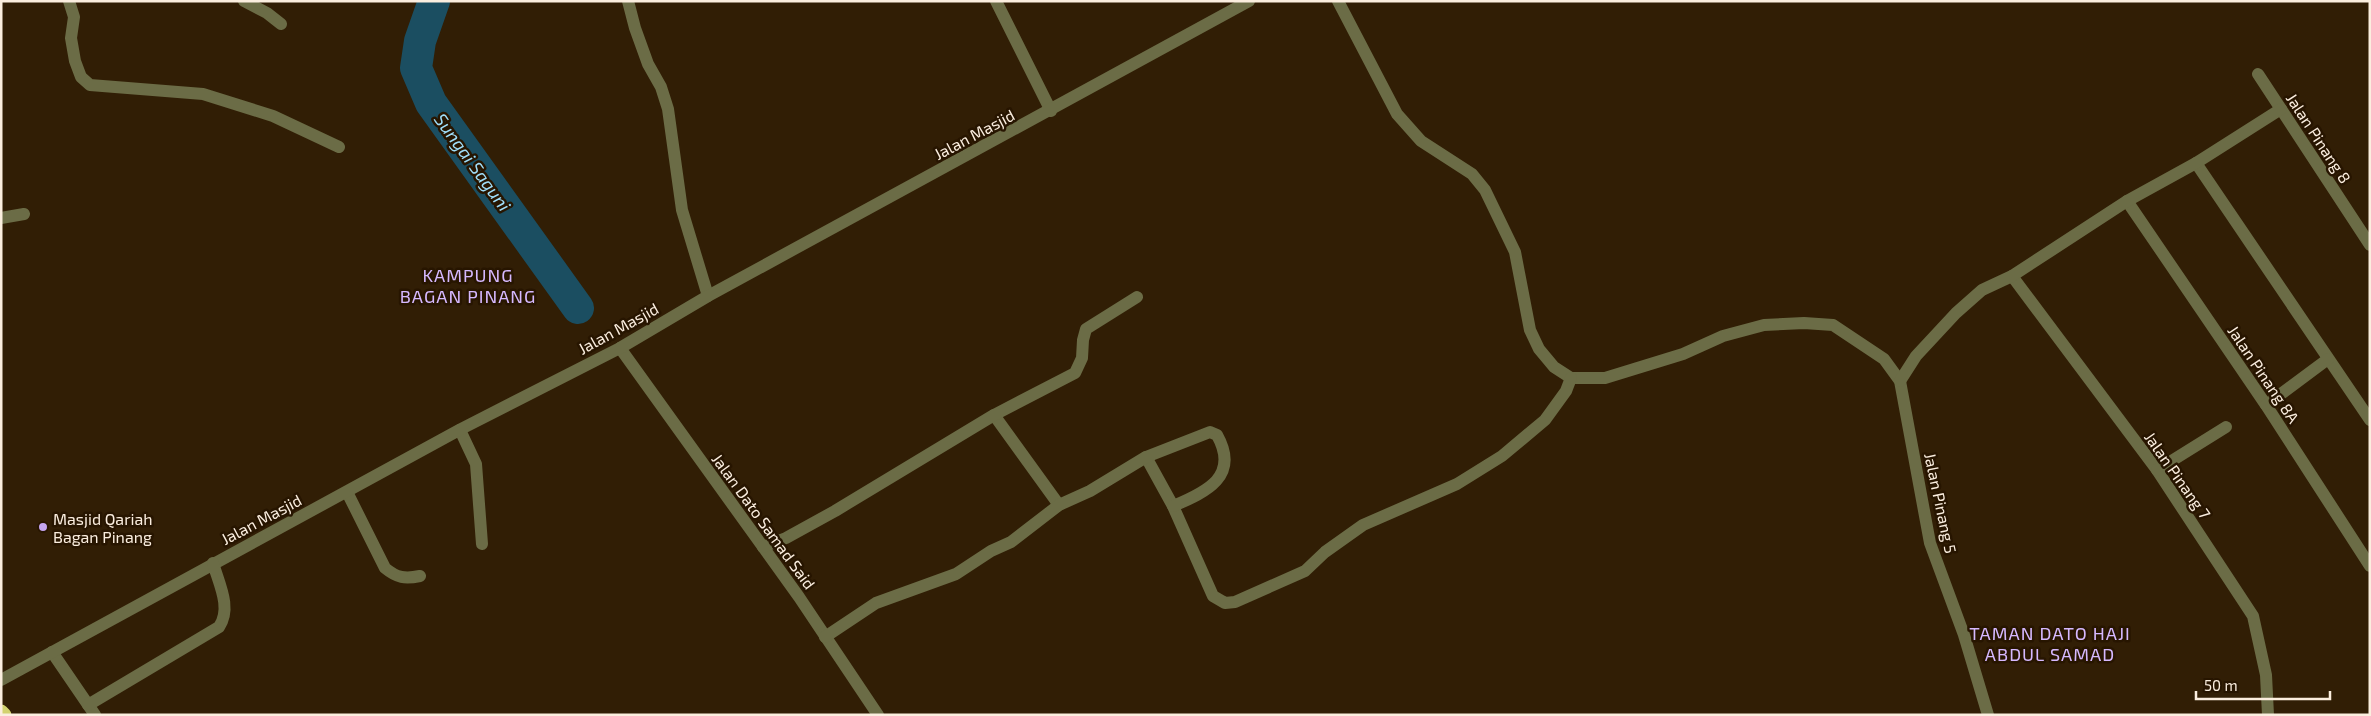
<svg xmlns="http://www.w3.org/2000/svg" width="2371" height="716" viewBox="0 0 2371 716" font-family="'Exo 2',sans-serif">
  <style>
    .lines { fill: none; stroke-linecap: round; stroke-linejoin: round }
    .river { stroke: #1b4e61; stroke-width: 32 }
    .minor { stroke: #6b6c46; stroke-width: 12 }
    .highway { stroke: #d2d26f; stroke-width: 15 }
    .poi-dot { fill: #c5a6f0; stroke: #271500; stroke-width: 2 }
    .labels { text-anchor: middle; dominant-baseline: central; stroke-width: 5; stroke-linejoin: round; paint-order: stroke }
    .street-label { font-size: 16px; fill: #fbeedf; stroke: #271500 }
    .poi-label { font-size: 16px; fill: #fbeedf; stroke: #271500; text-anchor: start }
    .water-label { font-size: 18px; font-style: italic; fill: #9fdef9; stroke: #271500 }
    .neighbourhood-label { font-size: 18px; letter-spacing: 1px; fill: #d6b9ff; stroke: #271500 }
  </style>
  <rect width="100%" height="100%" fill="#311e05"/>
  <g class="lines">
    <!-- river -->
    <path class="river" d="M434 1 420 41 416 68 431 103 578 308"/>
    <!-- minor -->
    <g class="minor">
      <path d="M69 1 74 17 71 38 75 61 81 77 90 85 203 94 273 116 339 147"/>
      <path d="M244 1 267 13 281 24"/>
      <path d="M628 1 635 28 648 64 661 87 668 109 682 210 708 296"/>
      <path d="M996 1 1051 111"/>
      <path d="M1338 1 1397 114 1421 141 1472 174 1485 190 1515 252 1530 330 1539 349 1554 367 1571 378H1605L1683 354 1723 336 1764 325 1804 323 1833 325 1884 359 1900 381 1930 543 1964 635 1988 715"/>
      <path d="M2258 74 2370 245"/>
      <path d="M2196 163 2370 420"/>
      <path d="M2127 201 2266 405 2370 566"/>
      <path d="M1 218 24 214"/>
      <path d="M2012 276 2157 470 2253 616 2266 675 2268 715"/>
      <path d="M620 348 799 597 878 715"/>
      <path d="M1900 381 1916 356 1956 313 1982 290 2012 276 2127 201 2196 163 2281 109"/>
      <path d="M2266 405 2328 359"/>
      <path d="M994 415 1059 505"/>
      <path d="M460 430 476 464 482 544"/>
      <path d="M1146 457 1173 506 1213 596 1225 603 1235 602 1305 571 1325 552 1363 525 1457 484 1502 456 1545 420 1566 391 1571 378"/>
      <path d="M2157 470 2226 427"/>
      <path d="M347 492 385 568C397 578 405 579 420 576"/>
      <path d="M763 547 786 538 835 511 994 415 1075 373 1082 358 1083 340 1086 329 1137 297"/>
      <path d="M825 637 876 603 956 574 991 551 1011 542 1059 505 1090 491 1146 457 1210 432 1217 435C1240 476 1207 492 1173 506"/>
      <path d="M52 652 95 715"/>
      <path d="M1 680 461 429 620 348 708 296 1249 1"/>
      <path d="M88 705 219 627C232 608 219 584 213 563"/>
    </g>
    <!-- highway -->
    <path class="highway" d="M1 712 4 715"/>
  </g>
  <!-- markers -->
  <circle class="poi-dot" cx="43" cy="527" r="5"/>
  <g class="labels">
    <!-- street labels -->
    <g class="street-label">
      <text transform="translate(974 134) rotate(-28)">Jalan Masjid</text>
      <text transform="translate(2319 138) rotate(57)">Jalan Pinang 8</text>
      <text transform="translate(618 328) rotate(-29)">Jalan Masjid</text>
      <text transform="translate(2264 374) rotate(56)">Jalan Pinang 8A</text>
      <text transform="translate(2178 475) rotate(55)">Jalan Pinang 7</text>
      <text transform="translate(1941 503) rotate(78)">Jalan Pinang 5</text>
      <text transform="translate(261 519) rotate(-28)">Jalan Masjid</text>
      <text transform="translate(764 521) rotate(54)">Jalan Dato Samad Said</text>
    </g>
    <!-- poi labels -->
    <g class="poi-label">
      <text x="53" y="518">Masjid Qariah<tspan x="53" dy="18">Bagan Pinang</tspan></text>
    </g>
    <!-- water labels -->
    <g class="water-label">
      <text transform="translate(473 162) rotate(54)">Sungai Saguni</text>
    </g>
    <!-- neighbourhood labels -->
    <g class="neighbourhood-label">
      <text x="468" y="275">KAMPUNG<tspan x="468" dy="21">BAGAN PINANG</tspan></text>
      <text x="2050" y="633">TAMAN DATO HAJI<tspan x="2050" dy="21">ABDUL SAMAD</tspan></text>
    </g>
  </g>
  <!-- border -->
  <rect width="2371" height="716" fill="none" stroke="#fbeedf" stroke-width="5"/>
  <!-- scale -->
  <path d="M2196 691v8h134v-8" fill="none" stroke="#fbeedf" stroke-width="2.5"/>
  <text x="2204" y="691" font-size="15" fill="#fbeedf" stroke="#271500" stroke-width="4" paint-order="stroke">50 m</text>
</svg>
